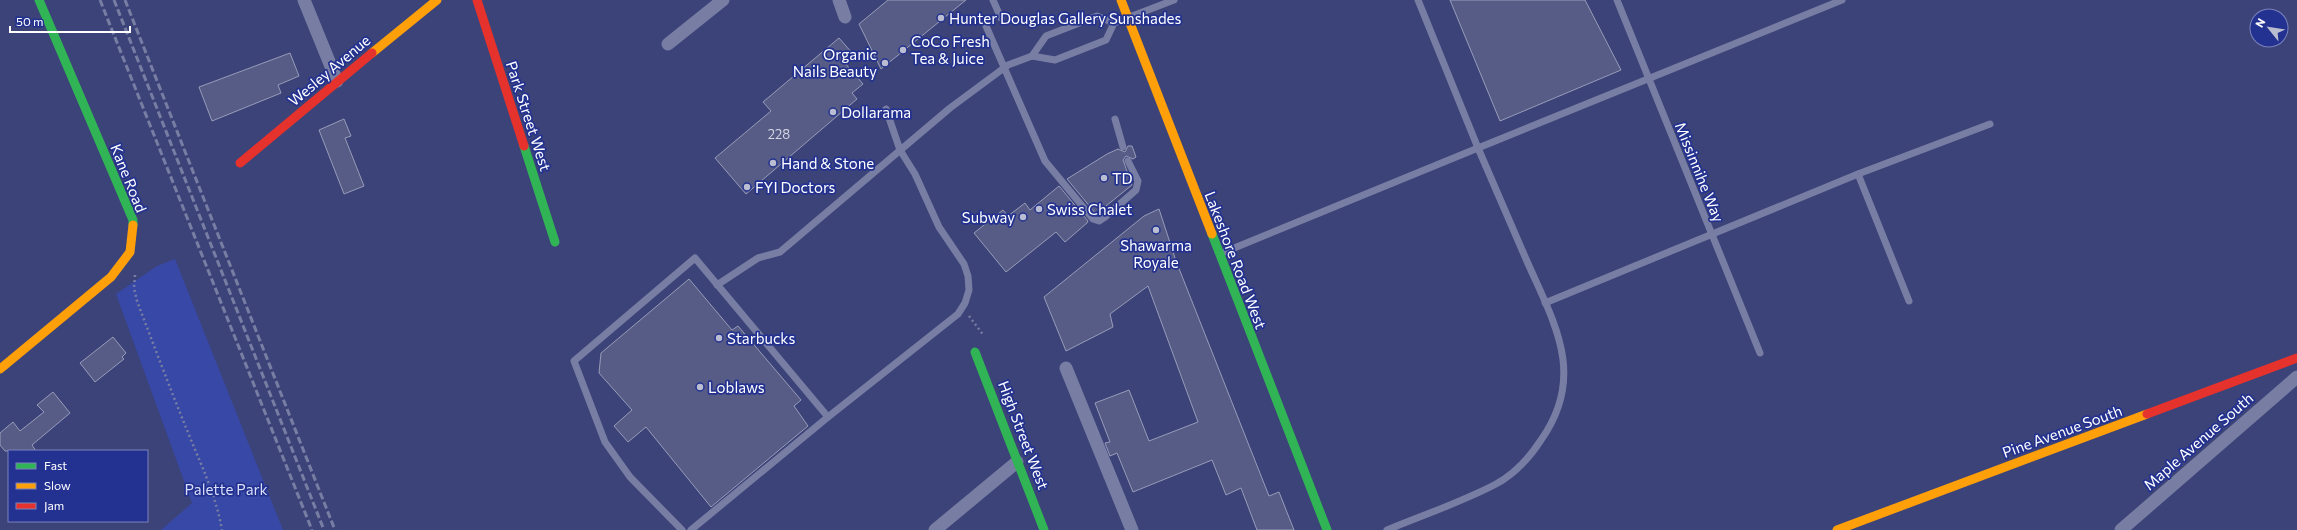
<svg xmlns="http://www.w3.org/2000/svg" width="2297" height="530" viewBox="0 0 2297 530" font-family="Commissioner,sans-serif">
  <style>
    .green { fill: #3848a6 }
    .building { fill: #565c86; stroke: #989cb9 }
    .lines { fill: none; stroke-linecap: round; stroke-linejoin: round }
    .path { stroke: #787ea3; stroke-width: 2.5; stroke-dasharray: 2 3; stroke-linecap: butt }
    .lane { stroke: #787ea3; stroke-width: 7 }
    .street { stroke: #787ea3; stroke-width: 13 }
    .fast { stroke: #30b455; stroke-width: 9 }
    .slow { stroke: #ff9f0a; stroke-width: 9 }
    .jam { stroke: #e5322d; stroke-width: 9 }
    .rail { stroke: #787ea3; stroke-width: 3; stroke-dasharray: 7 3; stroke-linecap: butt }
    .poi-dot { fill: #bbbdd0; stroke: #233190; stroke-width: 1.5 }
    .labels { text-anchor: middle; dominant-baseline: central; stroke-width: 3.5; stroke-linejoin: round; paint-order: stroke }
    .number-label { font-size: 13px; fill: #d5d6e1 }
    .poi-label { font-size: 15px; fill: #fff; stroke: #233190; text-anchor: start }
    .street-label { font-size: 15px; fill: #fff; stroke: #233190 }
    .park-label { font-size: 15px; fill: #d9def9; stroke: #233190 }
  </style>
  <rect width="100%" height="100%" fill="#3c4378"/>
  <!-- green -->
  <path class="green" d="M175 259 283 530H161L192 503 116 294 157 266Z"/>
  <!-- building -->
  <g class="building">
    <path d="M888 0H966L881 69 859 24Z"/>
    <path d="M1450 0H1585L1621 70 1500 121Z"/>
    <path d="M839 38 853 54 844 62 863 84 852 93 857 99 746 194 715 158 771 111 763 102Z"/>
    <path d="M290 53 299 76 278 85 281 93 212 121 199 87Z"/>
    <path d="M344 119 351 136 345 138 364 186 344 194 319 130Z"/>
    <path d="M1128 146H1132L1136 157 1133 159 1126 156 1123 160 1132 185 1096 214 1067 179 1107 154 1118 149 1125 152Z"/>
    <path d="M1059 186 1088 221 1087 223 1065 242 1056 232 1006 272 974 233 1003 210 1008 216 1025 203 1030 210Z"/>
    <path d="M1159 209 1176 261 1269 496 1279 492 1294 530H1257L1241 488 1226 495 1212 460 1133 492 1117 453 1110 456 1105 443 1110 442 1095 403 1129 390 1149 441 1198 422 1148 286 1110 314 1113 327 1066 351 1044 297 1144 216Z"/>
    <path d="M689 279 732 330 738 326 801 400 794 406 808 426 711 507 646 427 628 442 614 426 632 410 599 373 601 353Z"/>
    <path d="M113 337 126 353 122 357 124 359 95 382 80 363Z"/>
    <path d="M53 392 70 413 32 445 36 451H5L0 445V433L13 422 20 431 44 412 37 405Z"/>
  </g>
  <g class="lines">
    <!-- path -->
    <g class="path">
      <path d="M135 275 134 288 137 301C154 346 171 391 189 435 202 467 216 496 222 530"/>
      <path d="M969 316 984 336"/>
    </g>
    <!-- lane -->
    <g class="lane">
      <path d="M993 0 1001 18"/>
      <path d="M1617 0 1760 353"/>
      <path d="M986 26 1045 161 1093 219 1099 221 1105 217 1136 190 1138 181 1128 161"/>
      <path d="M1032 56 1046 36 1097 16 1114 23"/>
      <path d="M1115 119 1123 147"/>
      <path d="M1858 174 1909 301"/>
      <path d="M1222 253 1478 148 1418 0"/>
      <path d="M717 285 758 258 780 252 950 108 1008 65 1032 56 1055 60 1106 40 1114 23 1174 0"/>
      <path d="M1545 303 1858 174 1990 124"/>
      <path d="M682 530 630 477 605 442 574 361 695 258 828 417"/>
      <path d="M691 530 828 417 958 314 965 303 969 290 968 276 964 264 939 227 915 174 900 150 886 109"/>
      <path d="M1387 530C1423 515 1462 502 1496 484 1514 474 1530 457 1541 440 1587 375 1554 323 1526 259 1510 222 1494 185 1478 148L1842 0"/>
    </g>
    <!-- street -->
    <g class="street">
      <path d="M304 0 337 81"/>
      <path d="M839 0 845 17"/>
      <path d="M668 44 723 0"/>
      <path d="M1066 368 1132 530"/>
      <path d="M935 530 1017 462"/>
      <path d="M2121 530 2297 377"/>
    </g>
    <!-- fast -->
    <g class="fast">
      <path d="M39 0 133 220V225"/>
      <path d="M524 146 555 242"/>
      <path d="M1212 234 1327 530"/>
      <path d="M975 352 1044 530"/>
    </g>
    <!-- slow -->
    <g class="slow">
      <path d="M1121 0 1212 234"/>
      <path d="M372 53 437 0"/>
      <path d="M0 369 111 277 130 252 133 225"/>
      <path d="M1837 530 2147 414"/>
    </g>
    <!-- jam -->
    <g class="jam">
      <path d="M477 0 524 146"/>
      <path d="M240 163 372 53"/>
      <path d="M2147 414 2297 358"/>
    </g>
    <!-- rail -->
    <g class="rail">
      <path d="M100 0 312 530"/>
      <path d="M114 0 324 530"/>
      <path d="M125 0 335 530"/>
    </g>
  </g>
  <!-- markers -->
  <g class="poi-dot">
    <circle cx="941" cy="18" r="4"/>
    <circle cx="903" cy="50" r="4"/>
    <circle cx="885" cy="63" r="4"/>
    <circle cx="833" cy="112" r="4"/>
    <circle cx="773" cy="163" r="4"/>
    <circle cx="1104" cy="178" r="4"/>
    <circle cx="747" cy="187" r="4"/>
    <circle cx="1039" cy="209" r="4"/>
    <circle cx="1023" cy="217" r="4"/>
    <circle cx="1156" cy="230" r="4"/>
    <circle cx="719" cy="338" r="4"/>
    <circle cx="700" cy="387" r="4"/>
  </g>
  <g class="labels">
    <!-- number labels -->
    <g class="number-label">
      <text x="779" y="134">228</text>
    </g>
    <!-- poi labels -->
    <g class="poi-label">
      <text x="949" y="18">Hunter Douglas Gallery Sunshades</text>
      <text x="911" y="41">CoCo Fresh<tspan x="911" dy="17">Tea &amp; Juice</tspan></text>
      <text x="877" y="54" text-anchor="end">Organic<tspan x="877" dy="17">Nails Beauty</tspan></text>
      <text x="841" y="112">Dollarama</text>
      <text x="781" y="163">Hand &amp; Stone</text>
      <text x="1112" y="178">TD</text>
      <text x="755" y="187">FYI Doctors</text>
      <text x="1047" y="209">Swiss Chalet</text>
      <text x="1015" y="217" text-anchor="end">Subway</text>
      <text x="1156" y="245" text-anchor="middle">Shawarma<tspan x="1156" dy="17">Royale</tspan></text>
      <text x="727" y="338">Starbucks</text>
      <text x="708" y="387">Loblaws</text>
    </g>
    <!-- street labels -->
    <g class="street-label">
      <text transform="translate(329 70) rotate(-40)">Wesley Avenue</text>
      <text transform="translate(529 116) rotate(72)">Park Street West</text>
      <text transform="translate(1700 172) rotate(68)">Missinnihe Way</text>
      <text transform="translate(129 178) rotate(68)">Kane Road</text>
      <text transform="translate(1236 260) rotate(69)">Lakeshore Road West</text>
      <text transform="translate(2062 431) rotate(-20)">Pine Avenue South</text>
      <text transform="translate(1024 435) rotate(69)">High Street West</text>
      <text transform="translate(2198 441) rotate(-41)">Maple Avenue South</text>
    </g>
    <!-- park labels -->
    <g class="park-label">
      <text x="226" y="489">Palette Park</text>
    </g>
  </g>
  <!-- legend -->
  <rect x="8" y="450" width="140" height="72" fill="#233190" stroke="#7b83bc"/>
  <rect x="16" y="463" width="20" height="6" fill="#30b455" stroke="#7b83bc"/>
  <text x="44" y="470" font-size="12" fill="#ffffff">Fast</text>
  <rect x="16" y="483" width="20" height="6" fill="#ff9f0a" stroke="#7b83bc"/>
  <text x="44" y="490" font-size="12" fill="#ffffff">Slow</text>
  <rect x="16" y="503" width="20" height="6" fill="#e5322d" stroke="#7b83bc"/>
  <text x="44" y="510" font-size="12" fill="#ffffff">Jam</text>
  <!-- north arrow -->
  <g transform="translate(2269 28) rotate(300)"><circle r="19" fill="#233190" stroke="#7b83bc"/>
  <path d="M0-3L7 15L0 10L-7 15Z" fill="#bbbdd0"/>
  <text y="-6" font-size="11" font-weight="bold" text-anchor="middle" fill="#ffffff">N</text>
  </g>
  <!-- scale -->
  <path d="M10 26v6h120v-6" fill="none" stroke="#ffffff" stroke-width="2"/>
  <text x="16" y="26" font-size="12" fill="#ffffff" stroke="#233190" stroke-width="3" paint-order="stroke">50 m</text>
</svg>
